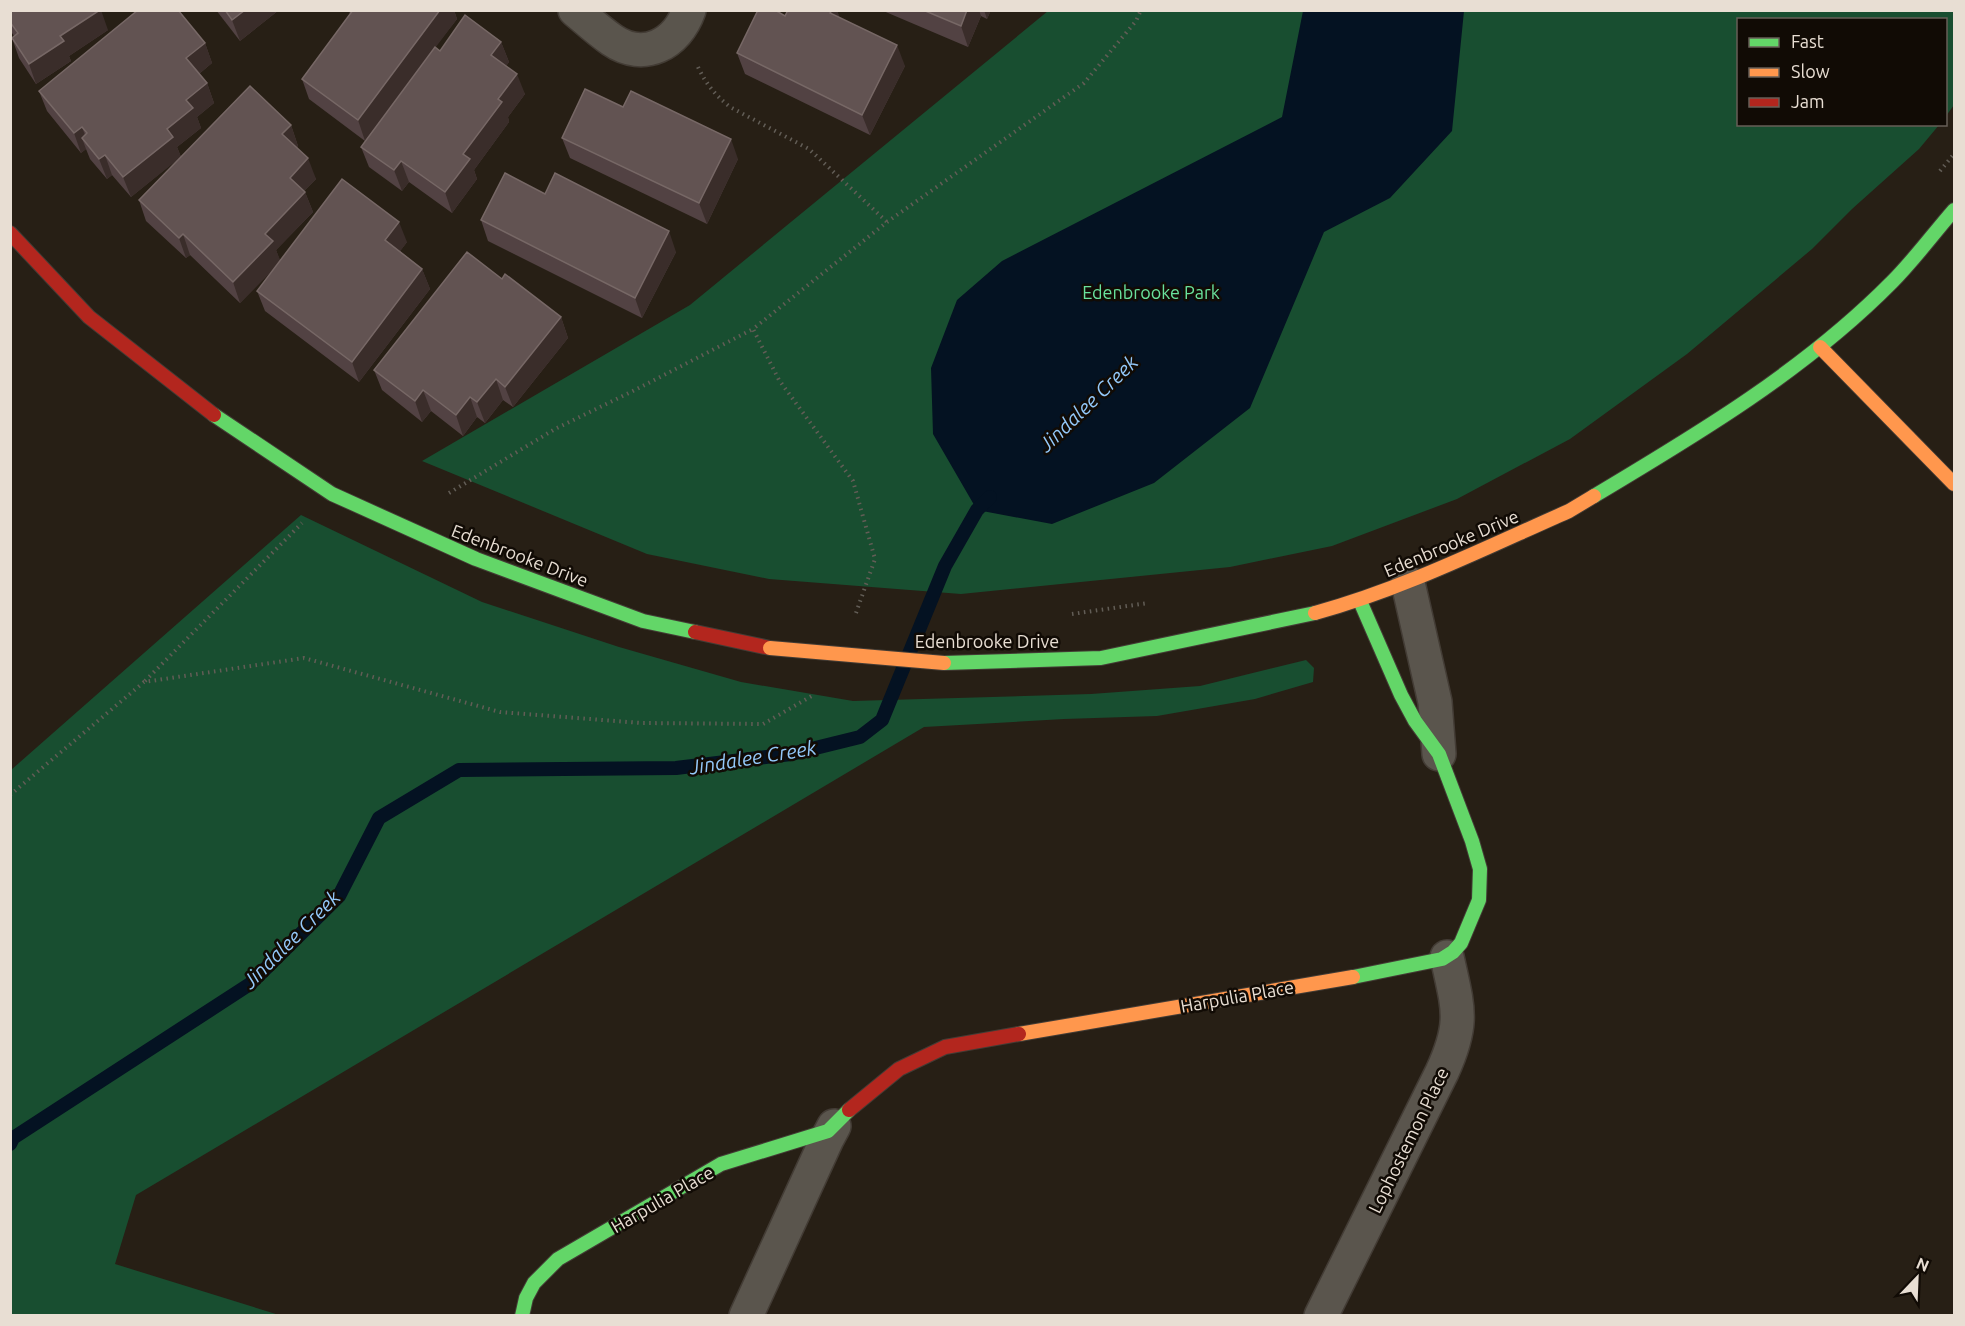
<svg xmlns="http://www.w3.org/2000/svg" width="1965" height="1326" viewBox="0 0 1965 1326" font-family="Ubuntu,sans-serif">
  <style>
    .green { fill: #184e30 }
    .water { fill: #041222 }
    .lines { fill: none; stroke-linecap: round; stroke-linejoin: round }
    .stream { stroke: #041222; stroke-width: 14 }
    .street-casing { stroke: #433c35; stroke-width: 36 }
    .fast-casing { stroke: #433c35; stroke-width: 16 }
    .slow-casing { stroke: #433c35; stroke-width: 16 }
    .jam-casing { stroke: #433c35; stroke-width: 16 }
    .path { stroke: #625d56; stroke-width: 4; stroke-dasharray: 1.5 4.5; stroke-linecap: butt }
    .street { stroke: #5a554d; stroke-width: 33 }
    .fast { stroke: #63d668; stroke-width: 14 }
    .slow { stroke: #ff974d; stroke-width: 14 }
    .jam { stroke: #b3261e; stroke-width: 14 }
    .slow-bridge-casing { stroke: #433c35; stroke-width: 16; stroke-linecap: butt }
    .slow-bridge { stroke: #ff974d; stroke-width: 14 }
    .wall { fill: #524243 }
    .shaded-wall { fill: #3a2d2a }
    .building { fill: #625352; stroke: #776866; stroke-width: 1.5 }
    .labels { text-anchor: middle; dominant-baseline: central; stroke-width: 5; stroke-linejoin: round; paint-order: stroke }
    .park-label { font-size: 18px; fill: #69e19c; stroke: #110b05 }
    .street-label { font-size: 18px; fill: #e8ded3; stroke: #110b05 }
    .water-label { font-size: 20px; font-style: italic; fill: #94c9fa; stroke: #110b05 }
  </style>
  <rect width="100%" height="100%" fill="#271f15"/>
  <!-- green -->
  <g class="green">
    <path d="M1048 11H1954V105L1946 116V20H1738V124L1939 125 1919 149 1852 209 1812 249 1687 354 1570 439 1457 499 1332 546 1230 567 961 594 769 579 647 554 422 461 690 305Z"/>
    <path d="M301 515 482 602 619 647 741 682 853 701 1091 694 1200 686 1306 660 1314 668 1313 682 1255 699 1157 716 1064 719 924 727 136 1195 115 1264 279 1315H11V770Z"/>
  </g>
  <!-- water -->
  <path class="water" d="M1303 11H1464L1452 131 1390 198 1324 232 1250 408 1154 483 1052 524 977 510 933 434 931 368 957 300 1002 261 1282 117Z"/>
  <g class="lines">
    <!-- stream -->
    <path class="stream" d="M10 1144 13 1138 250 984 339 896 379 818 459 770 676 768 791 754 860 737 882 720 945 566 977 510 990 497"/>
    <defs>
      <g id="street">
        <path d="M575 10C587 20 599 31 612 40 644 62 677 44 689 10"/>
        <path d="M1408 583 1435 702 1439 754"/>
        <path d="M746 1316 827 1139 834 1126"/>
        <path d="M1321 1316 1442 1072C1465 1022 1458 1008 1447 957"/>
      </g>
      <g id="fast">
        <path d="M214 415 332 494 476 559 643 621 695 632"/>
        <path d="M1594 496C1698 434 1805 370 1892 282 1914 260 1933 234 1954 210"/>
        <path d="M944 663 1101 658 1315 613"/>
        <path d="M1353 977 1442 959 1453 952 1461 943 1479 900 1480 869 1472 841 1439 754 1415 721 1401 695 1360 601"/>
        <path d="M522 1316 526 1298 534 1283 558 1259 721 1164 828 1131 849 1110"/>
      </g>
      <g id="slow">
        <path d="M1820 347 1954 484"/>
        <path d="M1315 613C1403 589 1485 548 1569 511L1594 496"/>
        <path d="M1019 1034 1353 977"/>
      </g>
      <g id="jam">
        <path d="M10 233 89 317 214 415"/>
        <path d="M695 632 770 648"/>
        <path d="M849 1110 899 1069 945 1047 1019 1034"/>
      </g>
    </defs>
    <!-- street casing -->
    <use href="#street" class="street-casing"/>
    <!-- fast casing -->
    <use href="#fast" class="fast-casing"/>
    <!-- slow casing -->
    <use href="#slow" class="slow-casing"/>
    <!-- jam casing -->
    <use href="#jam" class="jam-casing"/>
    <!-- path -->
    <g class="path">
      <path d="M698 67C706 84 715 95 730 107L809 149 887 222"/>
      <path d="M1940 171 1954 154"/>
      <path d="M449 493 555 429 637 389 753 329"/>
      <path d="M856 613 875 559 853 481 779 380 753 329 887 222 1084 83 1136 21 1141 10"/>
      <path d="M1072 614 1148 603"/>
      <path d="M145 681 302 523"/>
      <path d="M10 795 144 682 304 658 500 712 641 723 763 724 815 694"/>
    </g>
    <!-- street -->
    <use href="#street" class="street"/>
    <!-- fast -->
    <use href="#fast" class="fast"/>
    <!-- slow -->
    <use href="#slow" class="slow"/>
    <!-- jam -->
    <use href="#jam" class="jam"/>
    <defs>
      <path id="slow-bridge" d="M770 648 944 663"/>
    </defs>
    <!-- slow-bridge casing -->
    <use href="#slow-bridge" class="slow-bridge-casing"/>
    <!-- slow-bridge -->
    <use href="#slow-bridge" class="slow-bridge"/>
  </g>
  <!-- wall -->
  <g class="wall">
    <path d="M10 10 108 30 69 56 71 61 36 84 19 58 12 38 14 36 10 30Z"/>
    <path d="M216 10H279L240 41Z"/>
    <path d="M349 10H454L457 19 435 47 440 51 501 42 509 62 506 66 525 94 508 117 509 122 474 170 477 179 452 213 409 182 402 191 369 167 361 147 365 141 309 99 302 79 350 14Z"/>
    <path d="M788 10H837L839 17 905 66 870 135 745 74 737 53 785 16Z"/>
    <path d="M881 10H991L987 19 981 16 968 47Z"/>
    <path d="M205 43 212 63 199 74 207 83 214 103 197 117 201 128 177 147 181 157 291 125 298 146 297 147 316 179 304 191 305 192 313 212 276 250 280 261 407 242 400 251 422 269 430 289 359 382 265 311 257 291 275 267 240 303 190 255 186 258 146 221 139 200 179 158 131 197 112 175 107 179 90 159 86 149 81 153 47 111 39 91Z"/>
    <path d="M562 138 738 159 707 224 570 158Z"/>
    <path d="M545 194 676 252 642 318 488 241 481 220Z"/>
    <path d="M502 279 561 317 568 338 513 407 503 400 485 423 477 417 463 436 431 411 422 422 382 390 374 370Z"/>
  </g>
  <!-- shaded-wall -->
  <g class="shaded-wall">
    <path d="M100 10H101L108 30 69 56 71 61 36 84 29 64 60 36Z"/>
    <path d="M245 10H279L240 41 232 20Z"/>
    <path d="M440 10H454L457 19 365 141 358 120Z"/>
    <path d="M832 10H837L842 25 830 13Z"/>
    <path d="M967 10H979L981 16 968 47 961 26Z"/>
    <path d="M984 10H991L987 19Z"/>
    <path d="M501 42 509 62 499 76 491 55Z"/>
    <path d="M205 43 212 63 194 78 186 58Z"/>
    <path d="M897 45 905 66 870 135 862 115Z"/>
    <path d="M517 74 525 94 508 117 509 122 474 170 477 179 452 213 445 192 463 154 498 99Z"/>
    <path d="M207 83 214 103 197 117 201 128 177 147 181 157 131 197 123 177 167 129 186 100Z"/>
    <path d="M291 125 298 146 290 154 282 134Z"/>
    <path d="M82 127 89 146 82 138 86 149 81 153 74 133Z"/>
    <path d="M731 139 738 159 707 224 699 203Z"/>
    <path d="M105 155 112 175 107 179 99 159Z"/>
    <path d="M308 158 316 179 297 198 290 178Z"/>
    <path d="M401 161 409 182 402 191 394 170Z"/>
    <path d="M305 192 313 212 276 250 281 262 240 303 233 282 265 234Z"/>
    <path d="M399 222 407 242 393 261 385 240Z"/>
    <path d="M669 231 676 252 642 318 635 298Z"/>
    <path d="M183 234 190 255 186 258 179 238Z"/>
    <path d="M422 269 430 289 359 382 352 362Z"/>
    <path d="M561 317 568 338 513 407 505 387Z"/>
    <path d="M496 379 503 400 485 423 477 402Z"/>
    <path d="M423 390 431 411 422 422 415 401Z"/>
    <path d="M470 397 477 417 463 436 456 415Z"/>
  </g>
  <!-- building -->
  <g class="building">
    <path d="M10 10H100L60 36 64 41 29 64 12 38 18 33 10 22Z"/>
    <path d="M138 10H178L205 43 186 58 207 83 186 100 193 108 167 129 173 137 123 177 105 155 99 159 82 138 87 133 82 127 74 133 39 91Z"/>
    <path d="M225 10H245L232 20Z"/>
    <path d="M353 10H440L358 120 302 79Z"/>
    <path d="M758 10H775L785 16 788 10H832L830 13 897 45 862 115 737 53Z"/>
    <path d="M923 10H967L961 26Z"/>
    <path d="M465 15 501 42 491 55 517 74 498 99 502 102 463 154 470 159 445 192 401 161 394 170 361 147 435 47 440 51Z"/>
    <path d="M250 86 291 125 282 134 308 158 290 178 305 192 265 234 273 241 233 282 183 234 179 238 139 200Z"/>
    <path d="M585 89 623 107 631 91 731 139 699 203 562 138Z"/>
    <path d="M505 173 545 194 555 173 669 231 635 298 481 220Z"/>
    <path d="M342 179 399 222 385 240 422 269 352 362 257 291Z"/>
    <path d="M467 252 502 279 505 274 561 317 505 387 496 379 477 402 470 397 456 415 423 390 415 401 374 370Z"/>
  </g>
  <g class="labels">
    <!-- park labels -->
    <g class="park-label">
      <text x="1151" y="292">Edenbrooke Park</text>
    </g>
    <!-- street labels -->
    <g class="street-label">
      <text transform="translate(1451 543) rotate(-23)">Edenbrooke Drive</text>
      <text transform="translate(520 555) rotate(21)">Edenbrooke Drive</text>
      <text x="987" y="641">Edenbrooke Drive</text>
      <text transform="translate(1237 996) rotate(-10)">Harpulia Place</text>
      <text transform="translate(1408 1140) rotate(-64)">Lophostemon Place</text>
      <text transform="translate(662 1199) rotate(-30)">Harpulia Place</text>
    </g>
    <!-- water labels -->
    <g class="water-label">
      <text transform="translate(1088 403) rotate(-44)">Jindalee Creek</text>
      <text transform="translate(753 757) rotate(-9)">Jindalee Creek</text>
      <text transform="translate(291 939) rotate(-45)">Jindalee Creek</text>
    </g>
  </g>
  <!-- border -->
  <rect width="1965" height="1326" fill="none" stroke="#e8ded3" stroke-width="24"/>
  <!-- legend -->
  <rect x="1737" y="18" width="210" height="108" fill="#110b05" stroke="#675f57" stroke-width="1.5"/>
  <rect x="1749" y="38" width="30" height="9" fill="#63d668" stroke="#675f57" stroke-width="1.5"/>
  <text x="1791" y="48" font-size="18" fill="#e8ded3">Fast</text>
  <rect x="1749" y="68" width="30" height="9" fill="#ff974d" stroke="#675f57" stroke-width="1.5"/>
  <text x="1791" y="78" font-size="18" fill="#e8ded3">Slow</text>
  <rect x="1749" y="98" width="30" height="9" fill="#b3261e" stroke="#675f57" stroke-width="1.5"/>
  <text x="1791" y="108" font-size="18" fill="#e8ded3">Jam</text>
  <!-- north arrow -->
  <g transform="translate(1917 1278) rotate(23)" stroke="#110b05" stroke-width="4.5" paint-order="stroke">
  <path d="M0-4.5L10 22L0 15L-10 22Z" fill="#e8ded3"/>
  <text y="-9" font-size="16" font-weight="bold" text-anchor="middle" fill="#e8ded3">N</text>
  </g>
</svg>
